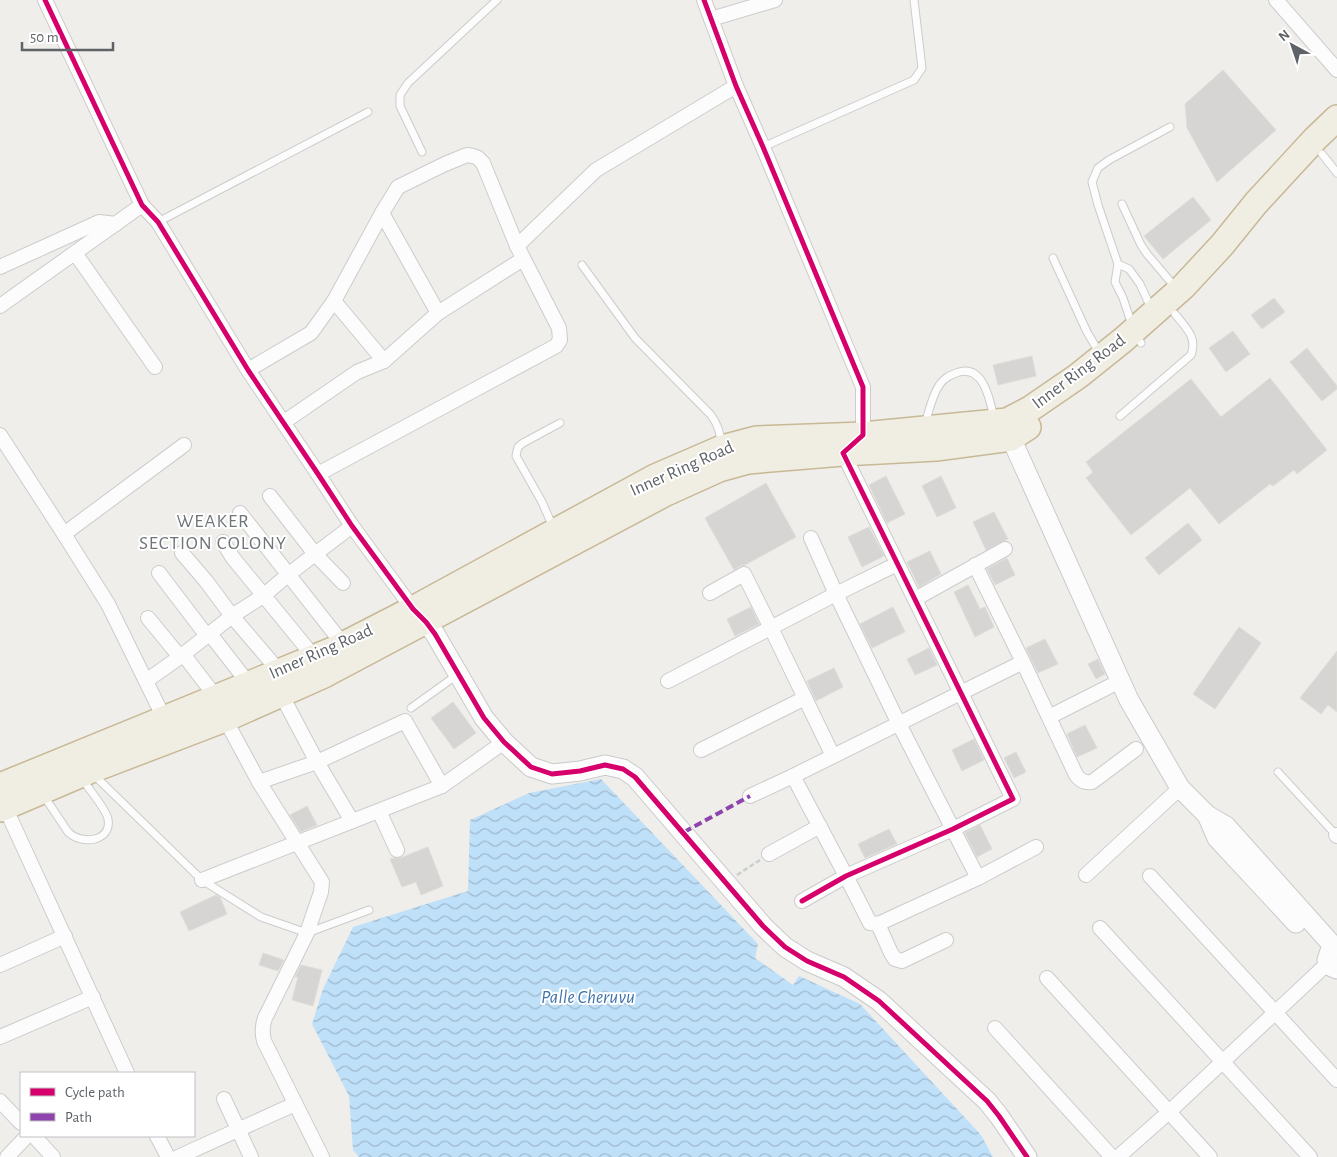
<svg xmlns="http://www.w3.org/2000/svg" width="1337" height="1157" viewBox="0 0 1337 1157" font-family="'Alegreya Sans',sans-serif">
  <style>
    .water { fill: url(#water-waves) }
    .building { fill: #d6d5d3; stroke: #deddd9 }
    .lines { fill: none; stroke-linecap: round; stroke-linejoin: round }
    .lane-casing { stroke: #cbcccc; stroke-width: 9 }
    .street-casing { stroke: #cbcccc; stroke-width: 16 }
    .secondary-casing { stroke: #cacacb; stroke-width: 21 }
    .highway-casing { stroke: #c8b996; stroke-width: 28 }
    .path { stroke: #cacfcc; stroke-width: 2.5; stroke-dasharray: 5 2.5; stroke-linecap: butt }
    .lane { stroke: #fdfcfc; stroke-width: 7 }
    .street { stroke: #fdfcfc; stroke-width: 14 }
    .secondary { stroke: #fdfcfc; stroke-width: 19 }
    .highway { stroke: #f0ede3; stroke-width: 25 }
    .quiet { stroke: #8e44ad; stroke-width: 4; stroke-dasharray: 8 4; stroke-linecap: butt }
    .cycleway-casing { stroke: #fff; stroke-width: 8 }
    .cycleway { stroke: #d6006c; stroke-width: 5 }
    .labels { text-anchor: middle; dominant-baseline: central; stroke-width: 4; stroke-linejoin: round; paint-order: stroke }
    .street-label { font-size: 18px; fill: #5f6368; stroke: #fff }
    .neighbourhood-label { font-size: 19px; letter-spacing: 1px; fill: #70757a; stroke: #fff }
    .water-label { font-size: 19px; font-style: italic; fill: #4174aa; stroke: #fff }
  </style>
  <defs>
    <pattern id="water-waves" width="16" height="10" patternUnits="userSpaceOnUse" patternTransform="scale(1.25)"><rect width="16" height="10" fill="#bfe0f9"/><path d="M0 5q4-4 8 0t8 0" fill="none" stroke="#9eb9cd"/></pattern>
  </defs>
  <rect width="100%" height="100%" fill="#efeeea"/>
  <!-- water -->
  <path class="water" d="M601 779 758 944 755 958 793 985 799 976 860 1004 981 1135 993 1157H359L353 1150 349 1096 312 1024 323 989 353 927 468 891 470 820 529 793Z"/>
  <!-- building -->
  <g class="building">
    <path d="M1223 70 1276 130 1217 182 1187 128 1185 104Z"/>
    <path d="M1193 197 1211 220 1163 259 1144 236Z"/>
    <path d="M1274 298 1285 312 1262 329 1251 315Z"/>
    <path d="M1233 331 1250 354 1226 372 1209 348Z"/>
    <path d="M1307 348 1337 386V389L1322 401 1290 362Z"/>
    <path d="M1032 356 1036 376 998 385 993 365Z"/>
    <path d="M1270 378 1327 450 1297 474 1294 470 1273 486 1270 484 1219 524 1190 488 1131 535 1086 478 1093 472 1086 462 1191 379 1221 417Z"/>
    <path d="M886 476 905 514 887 523 869 485Z"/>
    <path d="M941 476 956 508 937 517 922 486Z"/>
    <path d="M766 483 796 537 745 565 740 566 734 570 705 518Z"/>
    <path d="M994 512 1008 539 986 550 973 522Z"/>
    <path d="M1188 523 1202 540 1159 575 1145 558Z"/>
    <path d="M869 527 884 556 862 567 848 537Z"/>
    <path d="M930 551 941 574 919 587 907 562Z"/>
    <path d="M1007 558 1015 575 995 585 987 569Z"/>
    <path d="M968 585 980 609 985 607 994 627 975 637 954 592Z"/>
    <path d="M751 607 759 624 735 636 727 619Z"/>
    <path d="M893 607 905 632 872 648 860 624Z"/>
    <path d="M1239 627 1261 643 1215 709 1193 694Z"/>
    <path d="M1045 639 1058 664 1038 673 1026 648Z"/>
    <path d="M929 648 937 665 915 675 907 659Z"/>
    <path d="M1337 651V712L1328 705 1321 714 1300 698Z"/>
    <path d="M1098 659 1105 674 1096 679 1088 664Z"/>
    <path d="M834 668 843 687 816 701 807 681Z"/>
    <path d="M453 702 476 733 454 749 431 718Z"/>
    <path d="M1085 725 1097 748 1077 757 1067 734Z"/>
    <path d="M974 739 984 760 962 771 952 750Z"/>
    <path d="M1016 752 1026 772 1014 778 1004 758Z"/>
    <path d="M307 806 317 825 301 832 290 815Z"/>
    <path d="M980 825 992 849 977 857 965 833Z"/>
    <path d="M889 829 897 844 865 858 858 844Z"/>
    <path d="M428 847 443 886 421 895 416 882 402 887 390 859 394 858H400Z"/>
    <path d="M216 895 220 897 227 914 189 931 180 912Z"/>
    <path d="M263 953 284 960 278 971 259 965Z"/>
    <path d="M301 965 322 970 313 1006 292 1000 298 977H295Z"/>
  </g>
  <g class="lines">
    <defs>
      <g id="lane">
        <path d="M763 147 914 80 922 68 914 0"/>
        <path d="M422 152 400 106V95L408 83 497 0"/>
        <path d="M1322 154 1337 173"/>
        <path d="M1122 204 1141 245 1147 254 1175 287"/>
        <path d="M158 222 368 112"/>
        <path d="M1053 258 1087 332 1100 354"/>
        <path d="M1118 264 1129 269 1140 284 1151 308"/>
        <path d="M582 265 635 338 711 415C718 425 720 432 721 443"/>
        <path d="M1141 343 1134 331 1123 298 1115 282 1118 264 1098 205 1092 182 1098 168 1109 160 1170 127"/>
        <path d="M1120 416 1191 355C1198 337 1185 327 1175 314"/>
        <path d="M925 424C929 411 932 395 940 384 945 377 951 375 959 372 984 365 990 401 994 418"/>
        <path d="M553 527 542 502 516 456 518 447 523 443 560 423"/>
        <path d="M411 708 457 675"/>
        <path d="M1278 772 1336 835"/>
        <path d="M93 774 202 880 261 917 307 933 369 910"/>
        <path d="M44 796 68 832C82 846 112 841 108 819 106 809 89 789 82 779"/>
      </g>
      <g id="street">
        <path d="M45 0 142 205 158 222 248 370 318 474 352 526 413 609"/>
        <path d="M704 0 736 86 763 147 863 387V435L843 453 1013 799 953 829 846 876 802 901"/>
        <path d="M1276 0 1337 70"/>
        <path d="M711 19 775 0"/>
        <path d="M382 213 438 313"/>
        <path d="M517 246 596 170 736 86"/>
        <path d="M75 253 155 367"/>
        <path d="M0 267 99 222 116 224"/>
        <path d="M334 301 384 361"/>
        <path d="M0 306 142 205"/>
        <path d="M248 370 311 333 334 301 382 213 398 187 445 164 467 155 473 156 478 158 483 163 517 246 559 328 560 340 556 346 318 474"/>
        <path d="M284 422 357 372 384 361 438 313 523 259"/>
        <path d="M0 435 64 534 108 604 164 718"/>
        <path d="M270 496 315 554 343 583"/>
        <path d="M240 513 343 644"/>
        <path d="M64 534 184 445"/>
        <path d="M811 538 836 594 899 724 978 878 1036 847"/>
        <path d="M223 542 233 558 314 657"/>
        <path d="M182 553 206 581 232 616 279 671"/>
        <path d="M975 565 1023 662"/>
        <path d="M159 573 207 636"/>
        <path d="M710 593 744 574 771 628 833 756"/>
        <path d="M915 599 1005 549"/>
        <path d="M148 618 180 657"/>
        <path d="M210 634 249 684"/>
        <path d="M183 654 216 697"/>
        <path d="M146 681 180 657 232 616 263 596 289 574 352 526"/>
        <path d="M668 681 836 594 897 564"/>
        <path d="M281 694 317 762 352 821"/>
        <path d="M1049 717 1120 681"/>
        <path d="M225 719 259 782 322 882 321 892 307 933 265 1018C262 1026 262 1033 264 1041L322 1157"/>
        <path d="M701 750 805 698"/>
        <path d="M793 776 846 876 870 923 878 924 978 878"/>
        <path d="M442 786 504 742"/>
        <path d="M750 796 793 776 1023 662 1076 775C1081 781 1084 783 1092 782L1136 749"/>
        <path d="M5 807 127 1073"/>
        <path d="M379 811 397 850"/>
        <path d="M1336 835 1337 836"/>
        <path d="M769 854 820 826"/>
        <path d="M1086 875 1180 788"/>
        <path d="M1150 876 1337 1080"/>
        <path d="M202 880 442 786 405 721 317 762 259 782"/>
        <path d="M878 924 891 953 895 959 902 961 946 940"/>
        <path d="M1100 928 1310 1157"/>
        <path d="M0 965 65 936"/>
        <path d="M1047 978 1210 1157"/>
        <path d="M995 1028 1112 1157"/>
        <path d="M0 1037 93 997"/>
        <path d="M224 1099 251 1157"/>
        <path d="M0 1101 21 1123"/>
        <path d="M34 1136 53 1157"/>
        <path d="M157 1136 168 1157"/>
        <path d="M7 1157 27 1136"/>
        <path d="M178 1157 295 1104"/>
        <path d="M1118 1157 1169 1112 1328 963"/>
      </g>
      <g id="secondary">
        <path d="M1008 425 1011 438 1129 700 1180 788 1207 815 1226 826 1335 948"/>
        <path d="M417 613 426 622 435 634 484 718 504 742 531 767 552 774 580 771 605 765 623 769 635 777 763 926 785 947 807 961 844 977 879 1001 987 1101 999 1116 1027 1157"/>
        <path d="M1207 815 1217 838 1296 923"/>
        <path d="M1337 947 1330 951 1327 960 1330 966 1337 969"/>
      </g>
      <g id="highway">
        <path d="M0 786 335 649 413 609 655 477 722 448 756 439 863 435 1007 421 1030 409 1078 376 1123 340 1183 287 1222 245 1256 203 1315 139 1337 118"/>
        <path d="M0 809 89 771 225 719 324 675 666 493 719 469 748 461 843 453 936 448 1011 438 1028 427"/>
      </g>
    </defs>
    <!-- lane casing -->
    <use href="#lane" class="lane-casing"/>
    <!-- street casing -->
    <use href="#street" class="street-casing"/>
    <!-- secondary casing -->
    <use href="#secondary" class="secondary-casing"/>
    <!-- highway casing -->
    <use href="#highway" class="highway-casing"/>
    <!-- path -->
    <path class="path" d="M737 875 760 860"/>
    <!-- lane -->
    <use href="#lane" class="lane"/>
    <!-- street -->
    <use href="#street" class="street"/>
    <!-- secondary -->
    <use href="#secondary" class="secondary"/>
    <!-- highway -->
    <use href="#highway" class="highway"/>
    <!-- quiet -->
    <path class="quiet" d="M684 832 750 796"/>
    <defs>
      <g id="cycleway">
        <path d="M45 0 142 205 158 222 248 370 318 474 352 526 413 609 426 622 435 634 484 718 504 742 531 767 552 774 580 771 605 765 623 769 635 777 763 926 785 947 807 961 844 977 879 1001 987 1101 999 1116 1027 1157"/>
        <path d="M704 0 736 86 763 147 863 387V435L843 453 1013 799 953 829 846 876 802 901"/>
      </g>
    </defs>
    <!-- cycleway casing -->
    <use href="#cycleway" class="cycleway-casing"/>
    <!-- cycleway -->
    <use href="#cycleway" class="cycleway"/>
  </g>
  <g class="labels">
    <!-- street labels -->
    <g class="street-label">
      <text transform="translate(1079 372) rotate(-37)">Inner Ring Road</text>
      <text transform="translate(682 469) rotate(-24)">Inner Ring Road</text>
      <text transform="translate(321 652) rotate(-24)">Inner Ring Road</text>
    </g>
    <!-- neighbourhood labels -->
    <g class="neighbourhood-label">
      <text x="213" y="521">WEAKER<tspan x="213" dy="22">SECTION COLONY</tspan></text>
    </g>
    <!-- water labels -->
    <g class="water-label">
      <text x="588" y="997">Palle Cheruvu</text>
    </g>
  </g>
  <!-- legend -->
  <rect x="20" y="1072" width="175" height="65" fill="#ffffff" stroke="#bfc1c3"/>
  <rect x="30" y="1088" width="25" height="8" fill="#d6006c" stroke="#bfc1c3"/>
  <text x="65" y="1097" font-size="15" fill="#5f6368">Cycle path</text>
  <rect x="30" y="1113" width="25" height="8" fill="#8e44ad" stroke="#bfc1c3"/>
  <text x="65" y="1122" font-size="15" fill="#5f6368">Path</text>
  <!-- north arrow -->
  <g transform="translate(1292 45) rotate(320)" stroke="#ffffff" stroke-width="4" paint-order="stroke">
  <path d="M0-4L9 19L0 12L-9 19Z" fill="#5f6368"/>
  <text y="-8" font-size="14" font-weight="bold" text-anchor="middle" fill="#5f6368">N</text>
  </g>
  <!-- scale -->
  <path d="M22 42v8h91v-8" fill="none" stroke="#5f6368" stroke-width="2.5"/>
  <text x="30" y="42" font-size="15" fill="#5f6368" stroke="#ffffff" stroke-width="4" paint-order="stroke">50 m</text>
</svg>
